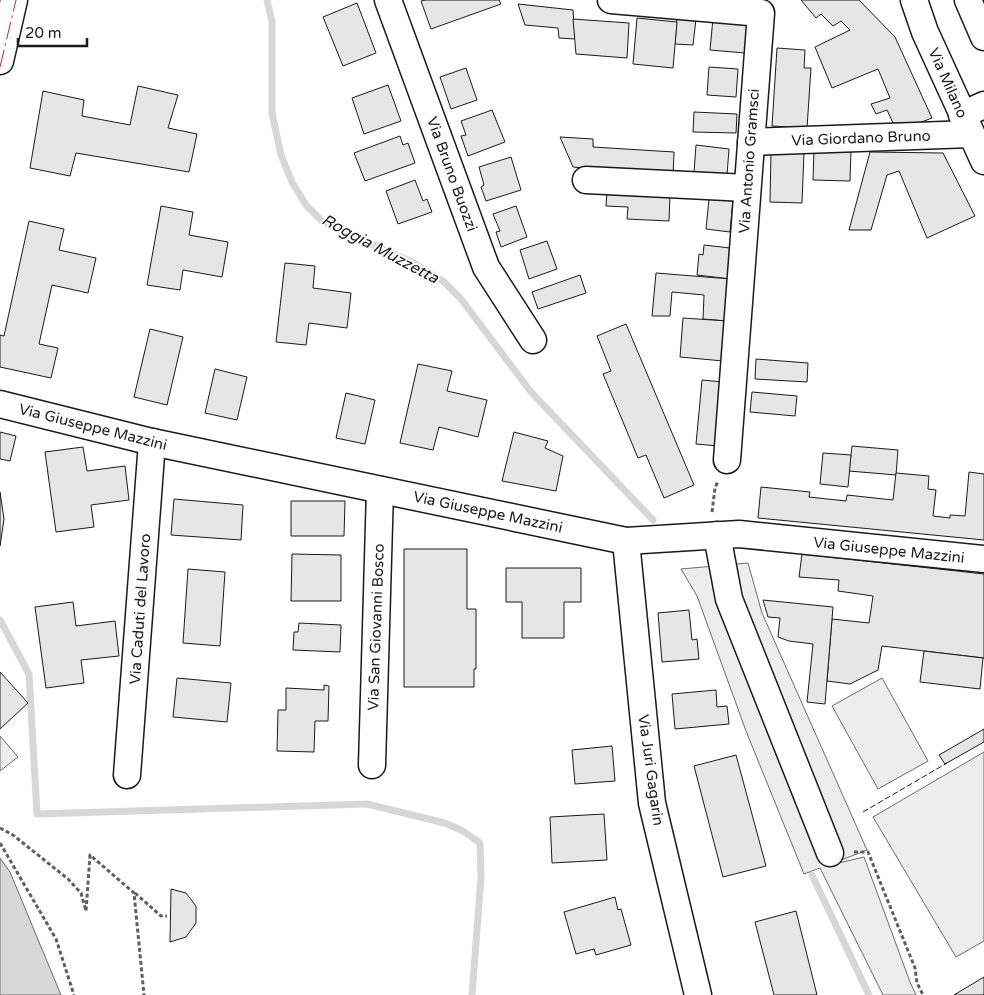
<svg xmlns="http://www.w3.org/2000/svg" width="984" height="995" viewBox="0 0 984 995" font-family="'Varela Round',sans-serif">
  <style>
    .built { fill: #ededed; stroke: #6a6a6a }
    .water { fill: #d7d7d7; stroke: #6a6a6a }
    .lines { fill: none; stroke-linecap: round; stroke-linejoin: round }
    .stream { stroke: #d7d7d7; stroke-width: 7 }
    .building { fill: #e6e6e6; stroke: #1a1a1a }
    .minor-casing { stroke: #1a1a1a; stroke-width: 29 }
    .path { stroke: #5f5f5f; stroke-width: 3; stroke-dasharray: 4 2.5; stroke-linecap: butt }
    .minor { stroke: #fff; stroke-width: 26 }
    .fence { stroke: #1a1a1a; stroke-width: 1; stroke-dasharray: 6 2.5; stroke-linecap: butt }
    .power { stroke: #c62828; stroke-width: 1; stroke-dasharray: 18 4 2.5 4; stroke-linecap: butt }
    .labels { text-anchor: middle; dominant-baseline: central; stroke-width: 4; stroke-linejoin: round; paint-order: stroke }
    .street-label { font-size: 15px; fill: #1a1a1a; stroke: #fff }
    .water-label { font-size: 16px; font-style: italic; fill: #1a1a1a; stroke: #fff }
  </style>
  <rect width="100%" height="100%" fill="#fff"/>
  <!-- built -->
  <g class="built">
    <path d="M748 563 762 613 867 850 826 866 864 857 910 982 916 995H883L820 868 804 874 746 731 697 596 681 569Z"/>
    <path d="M882 678 928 761 878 789 832 706Z"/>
    <path d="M0 736 18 757 0 771Z"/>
    <path d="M984 752V941L956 957 873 817Z"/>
  </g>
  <!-- water -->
  <path class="water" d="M0 858 10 872 61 995H0Z"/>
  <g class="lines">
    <!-- stream -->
    <g class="stream">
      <path d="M267 0 272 22V113L281 155 292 182 306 205 322 221 337 229 410 261 443 281 461 299 531 392 653 520"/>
      <path d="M0 620 29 674 37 814 367 804 445 823 463 831 480 843 481 877 472 995"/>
      <path d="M812 875 869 995"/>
    </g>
  </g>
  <!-- building -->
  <g class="building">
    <path d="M425 0H499L501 4 431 29 421 1Z"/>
    <path d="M801 0H859L895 37 932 118 906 128 894 125 887 110 876 114 871 104 890 98 878 69 832 88 815 47 850 30 841 21 833 26 821 14 816 18Z"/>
    <path d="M357 3 376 53 343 66 323 17Z"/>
    <path d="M518 4 573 10 575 39 559 38 558 28 525 25Z"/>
    <path d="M677 17 696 19 693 45 675 44Z"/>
    <path d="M637 18 677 22 673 68 633 64Z"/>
    <path d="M713 18 748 21 745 53 710 50Z"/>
    <path d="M573 19 629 23 627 58 576 54Z"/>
    <path d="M777 48 805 50 804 68H811L807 128 772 126Z"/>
    <path d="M709 67 738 69 736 97 707 95Z"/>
    <path d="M466 68 477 100 451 109 440 77Z"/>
    <path d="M388 85 401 121 364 134 352 98Z"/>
    <path d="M138 86 178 95 168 128 197 134 189 172 76 153 70 176 30 168 43 91 84 100 82 116 130 125Z"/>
    <path d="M492 110 505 142 468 156 461 136 466 135 461 121Z"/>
    <path d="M694 112 737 114 736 133 693 132Z"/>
    <path d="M400 136 403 145 408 143 415 163 365 181 354 153Z"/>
    <path d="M560 137 593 139V147L674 152 673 177 573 167Z"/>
    <path d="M696 145 729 149 727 175 694 172Z"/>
    <path d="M814 149 851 150 850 181 813 180Z"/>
    <path d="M771 151 804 152 802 203 770 202Z"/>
    <path d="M870 152 943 153 975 216 927 238 899 171 887 175 871 230H849Z"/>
    <path d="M511 157 521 190 486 201 481 187 484 185 479 167Z"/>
    <path d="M415 180 423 201 427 199 432 212 398 224 386 191Z"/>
    <path d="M607 191 670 195 669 221 627 219 628 207 606 206Z"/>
    <path d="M709 199 733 201 730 232 706 229Z"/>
    <path d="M161 206 193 212 189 235 228 242 222 277 183 270 180 290 147 285Z"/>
    <path d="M516 206 527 237 501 247 496 232 500 231 493 214Z"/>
    <path d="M29 221 64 229 59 250 96 258 88 293 52 285 39 344 58 348 51 378 0 367V335L4 336Z"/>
    <path d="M547 241 557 269 529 279 520 250Z"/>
    <path d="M704 245 730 248 731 279 697 275 699 254 703 255Z"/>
    <path d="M285 263 315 266 313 288 351 293 347 328 309 323 306 345 276 342Z"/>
    <path d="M656 273 731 279 727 321 703 319 704 295 672 292 670 316H652Z"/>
    <path d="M580 275 586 293 538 309 532 292Z"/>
    <path d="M683 318 727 321 723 361 680 357Z"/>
    <path d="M626 324 694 485 664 498 646 455 638 458 603 374 611 371 597 336Z"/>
    <path d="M150 329 183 337 167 405 134 397Z"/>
    <path d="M756 359 808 363 807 382 755 379Z"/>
    <path d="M418 364 452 371 447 391 487 400 478 437 439 427 433 450 400 443Z"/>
    <path d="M215 369 247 377 237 420 205 413Z"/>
    <path d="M702 380 723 382 718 446 696 444Z"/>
    <path d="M752 392 797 396 795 416 750 412Z"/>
    <path d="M346 393 375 400 365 444 336 438Z"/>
    <path d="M0 432 16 436 10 461 0 459Z"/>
    <path d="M514 432 548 441 545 448 563 456 556 491 502 481Z"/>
    <path d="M852 446 898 450 896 475 849 471Z"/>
    <path d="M83 447 87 471 125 466 129 500 91 505 94 527 56 532 45 452Z"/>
    <path d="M823 453 851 455 848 487 820 484Z"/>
    <path d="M969 472 984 474V540L758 518 761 487 810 492 809 497 846 501 847 495 893 500 896 473 929 476 928 489 936 490 933 516 950 518V515L965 516Z"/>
    <path d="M0 492 4 519 0 546Z"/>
    <path d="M174 499 243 505 241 540 171 535Z"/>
    <path d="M291 501H345L344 536H291Z"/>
    <path d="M404 549H467V609H476V669H474V687H404Z"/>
    <path d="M292 554 341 555V601H291Z"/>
    <path d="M802 554 984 574V658L882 646 878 670 850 684 827 681 832 619 869 623 873 596 838 591 839 580 799 577Z"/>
    <path d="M506 568H581V602H564V638H522V602H506Z"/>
    <path d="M188 569 225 572 220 646 183 643Z"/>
    <path d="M763 600 833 607 825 704 807 702 813 644 789 641 778 637 780 618 768 617Z"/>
    <path d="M73 602 76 626 115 621 119 656 81 660 84 683 46 688 35 607Z"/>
    <path d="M689 610 692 640 697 639 699 659 662 662 658 613Z"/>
    <path d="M299 623 341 625 340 652 293 650 294 632H298Z"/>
    <path d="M924 651 983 658 980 689 920 682Z"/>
    <path d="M0 672 28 703 0 729Z"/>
    <path d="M177 678 231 683 227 722 173 717Z"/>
    <path d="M324 685 329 686 328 721H315L314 752 277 751 278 710H286V688L324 690Z"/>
    <path d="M716 690 717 707 727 706 729 724 675 729 672 694Z"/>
    <path d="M984 729V742L945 764 939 755Z"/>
    <path d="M612 746 615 781 575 784 572 750Z"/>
    <path d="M736 755 766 866 723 877 694 766Z"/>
    <path d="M604 814 607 860 552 863 550 817Z"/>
    <path d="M171 889 186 893 196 906V923L186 937 170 942Z"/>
    <path d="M615 897 618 910 621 909 631 945 596 955 594 949 576 954 564 912Z"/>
    <path d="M796 911 817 995H774L755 922Z"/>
    <path d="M984 977V995H954Z"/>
  </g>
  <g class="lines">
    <defs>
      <g id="minor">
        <path d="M388 0 486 267 533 340"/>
        <path d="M611 0 761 13 727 460"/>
        <path d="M914 0 925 32 984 161"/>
        <path d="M968 0 984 37"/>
        <path d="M0 61 14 0"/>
        <path d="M962 115 984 105"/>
        <path d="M751 142 971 134"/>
        <path d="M586 180 747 188"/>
        <path d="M0 404 152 442 626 541 739 534 984 559"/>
        <path d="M717 535 729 599 830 853"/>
        <path d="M626 541 652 803 698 995"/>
        <path d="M372 765 380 490"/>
        <path d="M127 775 152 442"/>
      </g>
    </defs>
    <!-- minor casing -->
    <use href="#minor" class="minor-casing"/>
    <!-- path -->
    <g class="path">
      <path d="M712 512 715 488 718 481"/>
      <path d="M0 828 13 835 68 879 81 893 86 911 90 855 134 893 144 995"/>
      <path d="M0 843 56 939 74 995"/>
      <path d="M854 852H868L915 968 917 983 923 995"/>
      <path d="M135 893 161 916H167"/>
    </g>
    <!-- minor -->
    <use href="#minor" class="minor"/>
    <!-- fence -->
    <path class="fence" d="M863 812 947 763"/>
    <!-- power -->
    <path class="power" d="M0 67 16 0"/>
  </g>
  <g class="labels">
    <!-- street labels -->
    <g class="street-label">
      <text transform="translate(948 83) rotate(66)">Via Milano</text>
      <text transform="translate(861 138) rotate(-2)">Via Giordano Bruno</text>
      <text transform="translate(749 161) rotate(-86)">Via Antonio Gramsci</text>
      <text transform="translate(452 174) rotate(70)">Via Bruno Buozzi</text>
      <text transform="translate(93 427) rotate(14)">Via Giuseppe Mazzini</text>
      <text transform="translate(488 512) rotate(12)">Via Giuseppe Mazzini</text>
      <text transform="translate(889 550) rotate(6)">Via Giuseppe Mazzini</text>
      <text transform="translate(140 609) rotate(-86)">Via Caduti del Lavoro</text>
      <text transform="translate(376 627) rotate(-88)">Via San Giovanni Bosco</text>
      <text transform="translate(651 770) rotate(82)">Via Juri Gagarin</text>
    </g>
    <!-- water labels -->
    <g class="water-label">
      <text transform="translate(380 249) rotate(28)">Roggia Muzzetta</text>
    </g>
  </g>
  <!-- scale -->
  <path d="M18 38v8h69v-8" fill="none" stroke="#1a1a1a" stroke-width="2.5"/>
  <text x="25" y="38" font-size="15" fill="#1a1a1a" stroke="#ffffff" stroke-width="4" paint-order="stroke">20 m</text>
</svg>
